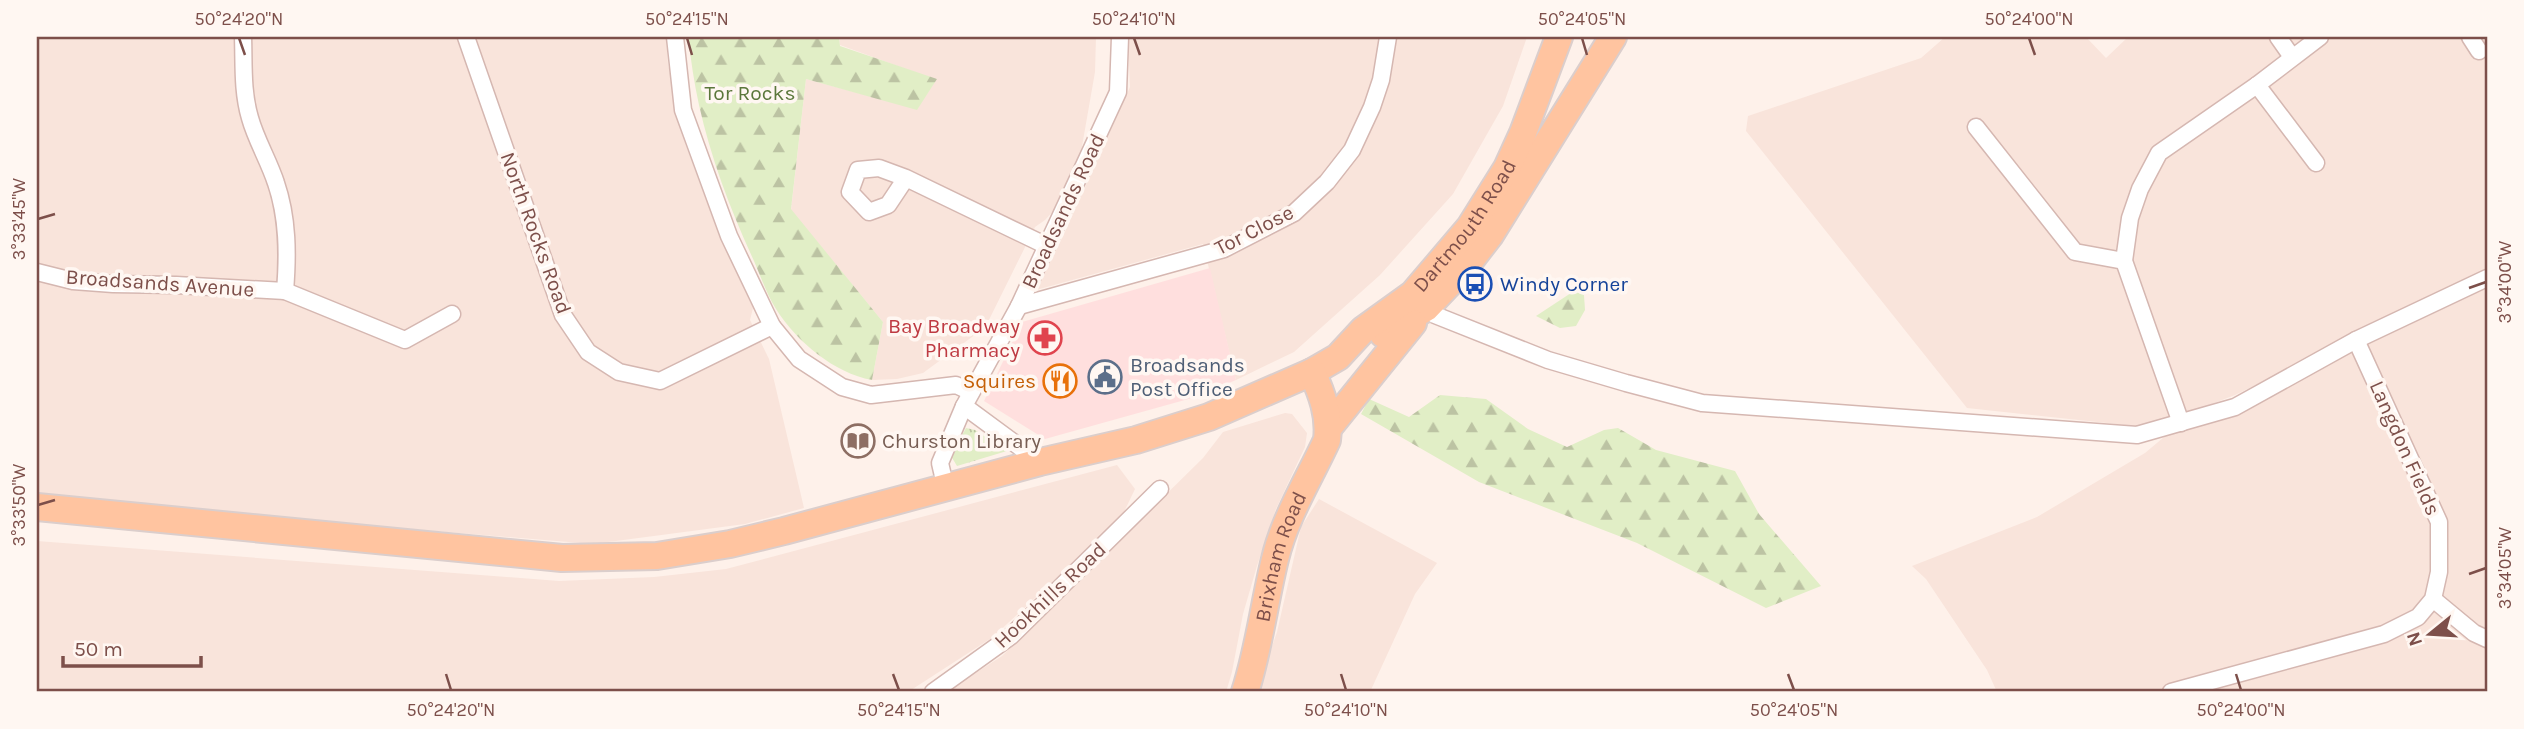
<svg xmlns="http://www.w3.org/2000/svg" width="2524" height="729" viewBox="0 0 2524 729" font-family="Karla,sans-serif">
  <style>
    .residential { fill: #f9e4db }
    .commercial { fill: #ffdfde }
    .grass { fill: url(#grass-tufts) }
    .forest { fill: url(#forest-firs) }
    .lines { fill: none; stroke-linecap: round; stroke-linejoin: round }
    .minor-casing { stroke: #d5b7b1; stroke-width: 19 }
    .primary-casing { stroke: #dbcecc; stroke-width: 30 }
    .minor { stroke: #fff; stroke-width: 16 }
    .primary { stroke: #ffc4a0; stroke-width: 26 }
    .ticks { fill: none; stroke: #7d4f4a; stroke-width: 2.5 }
    .labels { text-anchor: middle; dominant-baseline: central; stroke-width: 7; stroke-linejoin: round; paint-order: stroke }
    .park-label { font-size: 21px; fill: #5b773b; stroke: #fff7f2 }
    .street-label { font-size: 21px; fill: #7d4f4a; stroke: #fff7f2 }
    .transit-label { font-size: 21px; fill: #164399; stroke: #fff7f2; text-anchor: start }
    .health-label { font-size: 21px; fill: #be3a42; stroke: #fff7f2; text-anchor: end }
    .service-label { font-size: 21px; fill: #4e5e75; stroke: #fff7f2; text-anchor: start }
    .food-label { font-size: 21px; fill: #c56008; stroke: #fff7f2; text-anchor: end }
    .education-label { font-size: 21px; fill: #785e54; stroke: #fff7f2; text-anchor: start }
    .neatline { fill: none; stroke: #7d4f4a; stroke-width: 2.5 }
    .ticks-label { font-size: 18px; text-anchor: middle; fill: #7d4f4a }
  </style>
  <defs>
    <pattern id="grass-tufts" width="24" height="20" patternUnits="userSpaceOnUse" patternTransform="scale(1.75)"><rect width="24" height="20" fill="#e1eec6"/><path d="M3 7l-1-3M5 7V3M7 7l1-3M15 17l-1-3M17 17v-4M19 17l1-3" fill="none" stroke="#bcc3a3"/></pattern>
    <pattern id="forest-firs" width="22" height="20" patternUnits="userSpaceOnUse" patternTransform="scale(1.75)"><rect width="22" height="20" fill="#e1eec6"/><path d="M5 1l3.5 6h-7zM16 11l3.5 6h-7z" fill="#bcc3a3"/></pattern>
  </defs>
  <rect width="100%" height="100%" fill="#fef1ea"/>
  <!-- residential -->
  <g class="residential">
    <path d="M37 37H666L668 64 685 143 719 235 753 308 750 320 769 359 804 508 745 524 593 544 37 498Z"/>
    <path d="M839 37H1096L1095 72 1081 152 1057 207 1045 220 1035 227 981 336 976 334 923 373 897 379 872 380 883 322 791 210 806 79 917 109 936 80 840 45Z"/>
    <path d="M1128 37H1527L1503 106 1453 194 1380 275 1294 352 1236 380 1203 244 1036 290 1064 234 1130 87Z"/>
    <path d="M1945 37H2086L2106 58 2128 37H2487V272L2235 395 2183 415 2135 426 1967 408 1746 131 1748 116 1921 58Z"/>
    <path d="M2487 282V692H1997L1987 670 1926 579 1912 566 2037 517 2145 453 2176 427Z"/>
    <path d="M1285 413 1292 414 1307 433 1305 447 1276 509 1257 566 1243 614 1232 672 1226 692H946L1002 656 1203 458 1223 432Z"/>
    <path d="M1117 465 1135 489 1124 512 1089 548 993 637 908 692H37V541L559 581 654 577 726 569Z"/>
    <path d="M1319 499 1437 563 1415 594 1370 692H1256L1277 632 1301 527Z"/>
  </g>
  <!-- commercial -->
  <path class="commercial" d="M1210 268 1236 380 1192 398 1045 439 984 401 1022 322Z"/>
  <!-- grass -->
  <path class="grass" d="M966 428 975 430 1007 451 957 466 951 456Z"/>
  <!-- forest -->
  <g class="forest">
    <path d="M688 37H839L840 46 937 79 917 110 806 79 791 209 883 322 872 380C834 373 797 342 776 309 767 295 761 277 754 261 731 211 711 159 699 105 694 83 691 60 688 37Z"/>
    <path d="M1574 291 1584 295 1585 310 1576 326 1560 328 1536 316Z"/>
    <path d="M1440 395 1486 399 1528 429 1567 447 1604 430 1618 428 1656 450 1735 471 1759 514 1821 586 1766 608 1637 543 1479 482 1361 414 1369 399 1409 417Z"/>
  </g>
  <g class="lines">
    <defs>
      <g id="minor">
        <path d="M243 37C244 64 242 91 250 118 256 140 269 161 276 183 288 218 288 255 285 291"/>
        <path d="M466 37 563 315 588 352 619 372 660 381 772 326"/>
        <path d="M675 37 683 110 729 236 772 326 799 359 842 387 871 395 956 385 971 392"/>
        <path d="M2278 37 2292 57"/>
        <path d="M2470 37 2479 51"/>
        <path d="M2257 85 2316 163"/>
        <path d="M1976 127 2075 252 2124 261"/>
        <path d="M906 178 888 205 869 212 850 192 858 170 879 168 906 178 1047 246"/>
        <path d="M37 272 73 281 113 284 176 285 285 291 405 340 452 314"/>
        <path d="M1422 303 1435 315 1548 360 1626 383 1702 403 2137 435 2235 407 2356 340 2487 278"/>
        <path d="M1019 306 1224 249 1294 213 1327 182 1352 150 1372 107 1381 80 1388 37"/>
        <path d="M2181 423 2124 261 2130 218 2140 189 2159 153 2257 85 2320 37"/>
        <path d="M1040 462 964 406 1019 306 1118 92 1120 37"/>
        <path d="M946 489 940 463 964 406"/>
        <path d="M2433 599 2474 633 2487 639"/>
        <path d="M933 692 1011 636 1160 489"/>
        <path d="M2171 692 2384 634 2418 617 2433 599 2439 572V522L2356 340"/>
      </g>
      <g id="primary">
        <path d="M1383 334 1426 308 1466 266 1490 235 1613 37"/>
        <path d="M1329 427 1413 323"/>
        <path id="s1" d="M37 507 562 558 657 556 730 544 784 531 1040 462 1136 440 1209 417 1312 372 1338 357 1363 330 1413 294 1470 227 1507 168 1523 133 1559 37"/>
        <path id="s2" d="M1245 692C1259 649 1264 604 1275 559 1285 517 1309 479 1327 440 1330 415 1322 394 1312 372"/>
      </g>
    </defs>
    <!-- minor casing -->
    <use href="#minor" class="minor-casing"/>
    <!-- primary casing -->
    <use href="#primary" class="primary-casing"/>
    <!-- minor -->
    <use href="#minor" class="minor"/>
    <!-- primary -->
    <use href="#primary" class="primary"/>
  </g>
  <!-- ticks -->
  <path class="ticks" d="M239 38 245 55M687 38 692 55M1134 38 1140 55M1582 38 1587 55M2029 38 2035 55M38 219 55 214M2469 288 2486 282M38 505 55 500M2469 574 2486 568M446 674 451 690M893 674 899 690M1341 674 1346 690M1788 674 1794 690M2236 674 2241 690"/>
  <!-- icons -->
  <defs>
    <symbol id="bus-ring" viewBox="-11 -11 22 22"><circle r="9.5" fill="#fff7f2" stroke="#1a4fb4" stroke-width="1.5"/><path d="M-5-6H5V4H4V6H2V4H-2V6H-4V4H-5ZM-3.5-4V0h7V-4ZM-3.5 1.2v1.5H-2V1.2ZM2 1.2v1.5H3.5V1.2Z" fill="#1a4fb4"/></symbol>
    <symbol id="pharmacy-ring" viewBox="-11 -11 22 22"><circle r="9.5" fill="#fff7f2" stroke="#e0444e" stroke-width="1.5"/><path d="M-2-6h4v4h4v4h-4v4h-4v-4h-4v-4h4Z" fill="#e0444e"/></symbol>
    <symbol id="civic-ring" viewBox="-11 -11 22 22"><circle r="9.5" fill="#fff7f2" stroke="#5c6f8a" stroke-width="1.5"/><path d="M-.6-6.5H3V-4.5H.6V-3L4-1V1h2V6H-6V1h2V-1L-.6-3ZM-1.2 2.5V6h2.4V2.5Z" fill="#5c6f8a"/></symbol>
    <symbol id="restaurant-ring" viewBox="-11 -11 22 22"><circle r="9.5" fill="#fff7f2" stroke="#e8710a" stroke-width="1.5"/><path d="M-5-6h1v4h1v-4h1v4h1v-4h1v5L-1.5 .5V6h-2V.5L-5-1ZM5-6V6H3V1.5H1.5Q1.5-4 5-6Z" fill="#e8710a"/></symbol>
    <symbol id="library-ring" viewBox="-11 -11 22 22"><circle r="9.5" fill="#fff7f2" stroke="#8d6e63" stroke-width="1.5"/><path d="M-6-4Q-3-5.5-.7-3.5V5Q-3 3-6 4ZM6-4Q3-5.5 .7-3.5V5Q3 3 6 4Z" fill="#8d6e63"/></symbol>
  </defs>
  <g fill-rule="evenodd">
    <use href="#bus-ring" x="1456" y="265" width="38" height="38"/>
    <use href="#pharmacy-ring" x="1026" y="319" width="38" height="38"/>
    <use href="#civic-ring" x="1086" y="358" width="38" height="38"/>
    <use href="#restaurant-ring" x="1041" y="362" width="38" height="38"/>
    <use href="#library-ring" x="839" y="422" width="38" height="38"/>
  </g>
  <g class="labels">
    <!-- park labels -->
    <g class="park-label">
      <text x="750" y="93">Tor Rocks</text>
    </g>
    <!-- street labels -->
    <g class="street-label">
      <text transform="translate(1063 211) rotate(-65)">Broadsands Road</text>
      <text stroke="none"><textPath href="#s1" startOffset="1519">Dartmouth Road</textPath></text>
      <text transform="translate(1254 230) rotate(-27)">Tor Close</text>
      <text transform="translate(536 233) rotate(70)">North Rocks Road</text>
      <text transform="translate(160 283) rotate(4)">Broadsands Avenue</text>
      <text transform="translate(2405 448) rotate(66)">Langdon Fields</text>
      <text stroke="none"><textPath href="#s2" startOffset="140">Brixham Road</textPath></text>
      <text transform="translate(1050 595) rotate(-43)">Hookhills Road</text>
    </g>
    <!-- transit labels -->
    <g class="transit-label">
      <text x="1500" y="284">Windy Corner</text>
    </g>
    <!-- health labels -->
    <g class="health-label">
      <text x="1020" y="326">Bay Broadway<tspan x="1020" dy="24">Pharmacy</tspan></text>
    </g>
    <!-- service labels -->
    <g class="service-label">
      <text x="1130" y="365">Broadsands<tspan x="1130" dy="24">Post Office</tspan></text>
    </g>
    <!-- food labels -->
    <g class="food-label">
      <text x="1036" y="381">Squires</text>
    </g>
    <!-- education labels -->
    <g class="education-label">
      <text x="882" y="441">Churston Library</text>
    </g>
  </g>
  <!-- border -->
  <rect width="2524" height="729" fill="none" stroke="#fff7f2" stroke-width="77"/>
  <!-- north arrow -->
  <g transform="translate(2430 634) rotate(252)" stroke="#fff7f2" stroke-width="5" paint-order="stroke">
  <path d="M0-5L12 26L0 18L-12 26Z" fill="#7d4f4a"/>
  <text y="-10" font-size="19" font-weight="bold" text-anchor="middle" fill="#7d4f4a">N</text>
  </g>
  <!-- scale -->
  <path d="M63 656v10h138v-10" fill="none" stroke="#7d4f4a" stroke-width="3.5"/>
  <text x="74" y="656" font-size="21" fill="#7d4f4a" stroke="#fff7f2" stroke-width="5" paint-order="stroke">50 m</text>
  <rect x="38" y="38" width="2448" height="652" class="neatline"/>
  <g class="ticks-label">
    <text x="239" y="25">50°24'20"N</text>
    <text x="687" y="25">50°24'15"N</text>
    <text x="1134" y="25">50°24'10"N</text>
    <text x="1582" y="25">50°24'05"N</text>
    <text x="2029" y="25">50°24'00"N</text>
    <text transform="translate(19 219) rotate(-90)" y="6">3°33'45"W</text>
    <text transform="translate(2505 282) rotate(-90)" y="6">3°34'00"W</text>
    <text transform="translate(19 505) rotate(-90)" y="6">3°33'50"W</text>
    <text transform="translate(2505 568) rotate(-90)" y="6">3°34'05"W</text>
    <text x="451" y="716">50°24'20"N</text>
    <text x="899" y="716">50°24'15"N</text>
    <text x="1346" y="716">50°24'10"N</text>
    <text x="1794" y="716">50°24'05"N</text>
    <text x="2241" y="716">50°24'00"N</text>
  </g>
</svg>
